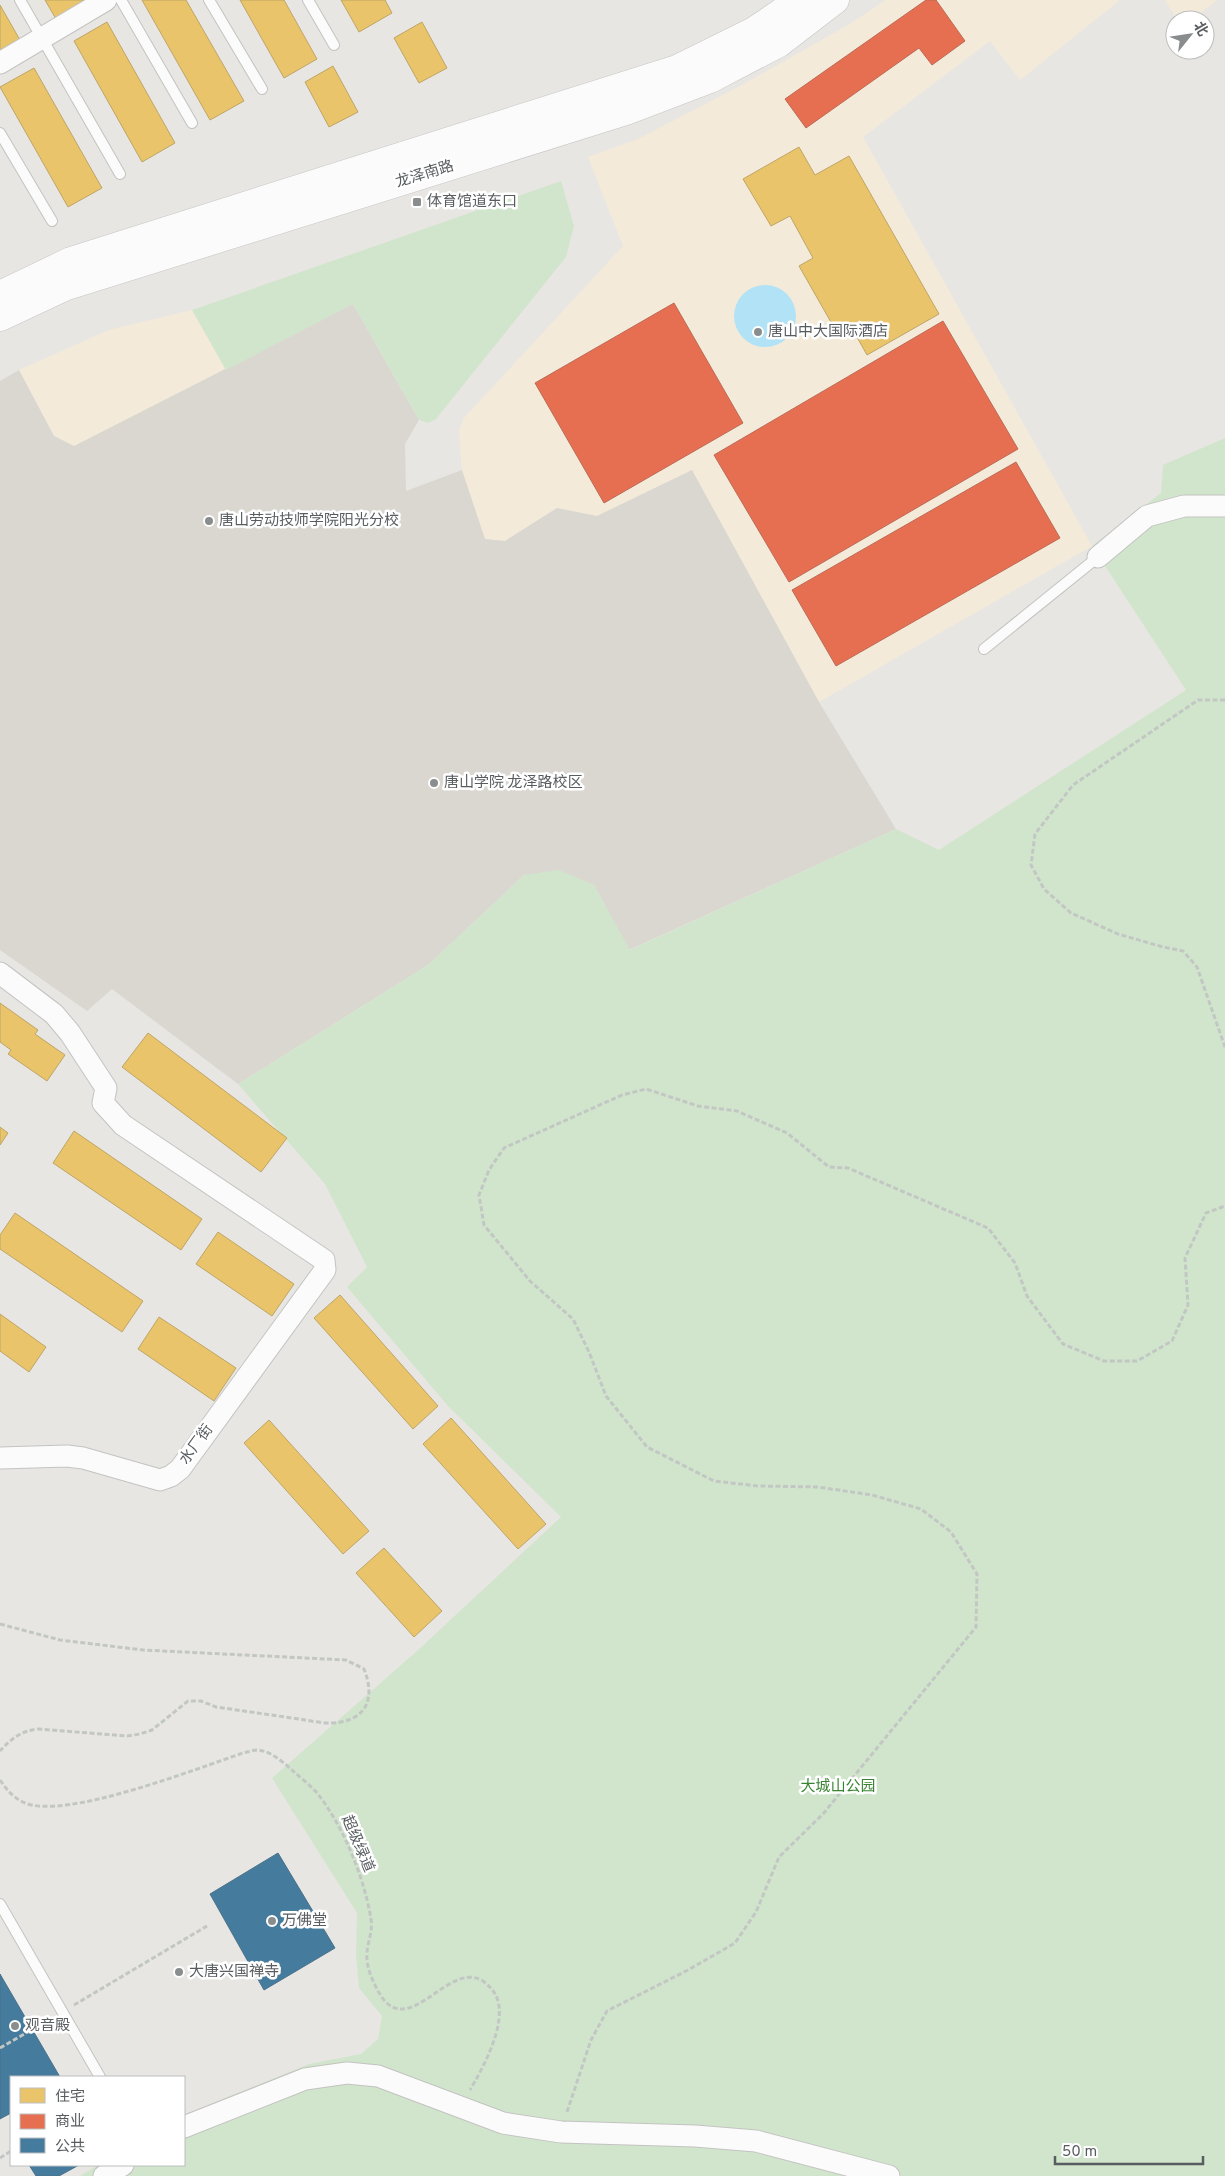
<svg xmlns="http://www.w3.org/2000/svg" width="1225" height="2176" viewBox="0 0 1225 2176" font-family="Overpass,'Noto Sans SC',sans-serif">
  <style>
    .commercial { fill: #f4ead9 }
    .education { fill: #dad7d1 }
    .green { fill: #d1e5cc }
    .water { fill: #b2e2f6 }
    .homes { fill: #e9c46a; stroke: #bea567 }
    .shops { fill: #e76f51; stroke: #bc6a56 }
    .public { fill: #457b9d; stroke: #4b728b }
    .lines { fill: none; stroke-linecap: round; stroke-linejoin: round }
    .service-casing { stroke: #c3c3c2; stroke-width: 12 }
    .minor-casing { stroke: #c3c3c2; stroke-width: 23 }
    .secondary-casing { stroke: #c5c5c5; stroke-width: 29 }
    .path { stroke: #c2c7c4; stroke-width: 3; stroke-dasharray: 5 2.5; stroke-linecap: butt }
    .service { stroke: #fcfbfb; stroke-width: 10 }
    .minor { stroke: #fcfbfb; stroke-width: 21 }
    .secondary { stroke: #fcfbfb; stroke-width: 28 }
    .poi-dot { fill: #8a8d8e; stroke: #fff; stroke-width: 2 }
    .labels { text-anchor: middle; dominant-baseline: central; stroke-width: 5; stroke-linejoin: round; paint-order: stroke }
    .street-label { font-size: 15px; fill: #585d60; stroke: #fff }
    .poi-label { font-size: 15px; fill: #585d60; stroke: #fff; text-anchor: start }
    .park-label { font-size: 15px; fill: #398433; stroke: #fff }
  </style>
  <rect width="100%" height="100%" fill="#e8e6e2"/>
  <!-- commercial -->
  <g class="commercial">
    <path d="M886 0H1120L1020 80 990 41 863 137 1092 546 819 702 692 470 597 516 557 508 505 541 485 539 462 470 459 431 464 418 623 246 588 157 638 139 742 85 850 24Z"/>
    <path d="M1165 0H1217L1192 20H1177Z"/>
    <path d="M192 310 226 370 74 446 54 436 19 370 109 330Z"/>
  </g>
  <!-- education -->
  <path class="education" d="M353 304 419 420 405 444 406 491 462 470 485 539 505 541 557 508 597 516 692 470 819 702 896 829 629 950 594 885 524 875 428 965 238 1084 112 989 87 1011 0 950V381L19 370 54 436 74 446Z"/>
  <!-- green -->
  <g class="green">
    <path d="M561 181 574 226 566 257 436 419 428 423 419 420 353 304 226 370 192 310Z"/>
    <path d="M1225 438V2176H80L98 2165H184V2115L309 2064 361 2054 378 2039 382 2016 359 1988 356 1955 357 1913 272 1778 417 1651 561 1517 448 1406 347 1287 367 1267 325 1184 238 1084 428 965 524 875 559 870 594 885 630 950 896 829 939 850 1186 690 1092 546 1161 493 1163 465Z"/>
  </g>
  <!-- water -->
  <circle class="water" cx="765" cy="316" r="31"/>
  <!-- homes -->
  <g class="homes">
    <path d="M45 0H89L56 19Z"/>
    <path d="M142 0H186L244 101 210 120Z"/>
    <path d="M240 0H284L317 59 284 78Z"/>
    <path d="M341 0H385L392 13 359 32Z"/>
    <path d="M0 5 20 40 0 51Z"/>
    <path d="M107 22 175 143 142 162 74 41Z"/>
    <path d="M422 22 447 68 419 83 394 38Z"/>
    <path d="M333 66 358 112 329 127 305 82Z"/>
    <path d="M34 68 102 188 68 207 0 87Z"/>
    <path d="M799 147 815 175 849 156 939 314 867 355 853 330 840 338 799 266 813 258 790 216 771 226 743 179Z"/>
    <path d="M0 1003 38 1030 35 1034 65 1055 47 1081 8 1054 11 1050 0 1042Z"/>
    <path d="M148 1033 287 1138 261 1172 122 1067Z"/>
    <path d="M0 1127 8 1133 0 1145Z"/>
    <path d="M74 1131 202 1219 181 1250 53 1163Z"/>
    <path d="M15 1213 143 1301 122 1332 0 1249V1235Z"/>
    <path d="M218 1232 294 1284 272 1316 196 1264Z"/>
    <path d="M340 1295 438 1406 413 1429 314 1318Z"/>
    <path d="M0 1314 46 1347 29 1372 0 1351Z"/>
    <path d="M159 1317 236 1368 214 1401 138 1349Z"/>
    <path d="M451 1418 546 1524 518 1549 423 1444Z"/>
    <path d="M269 1420 369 1531 343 1554 244 1443Z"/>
    <path d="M384 1548 442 1611 414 1637 356 1573Z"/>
  </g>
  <!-- shops -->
  <g class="shops">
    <path d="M926 0H936L965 41 932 65 919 48 806 128 785 99Z"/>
    <path d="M674 303 743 423 604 503 535 383Z"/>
    <path d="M943 321 1018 449 789 582 714 455Z"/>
    <path d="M1016 462 1060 538 836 666 792 590Z"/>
  </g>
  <!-- public -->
  <g class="public">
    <path d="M278 1853 335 1948 264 1990 210 1894Z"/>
    <path d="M0 1974 60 2077H11V2113L0 2119Z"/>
    <path d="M29 2165H79L59 2176H36Z"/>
  </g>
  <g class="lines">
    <defs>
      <g id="service">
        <path d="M20 0 120 174"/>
        <path d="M121 0 192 123"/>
        <path d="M209 0 262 89"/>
        <path d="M308 0 334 45"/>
        <path d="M0 133 52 221"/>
        <path d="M984 649 1098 557"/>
        <path d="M0 1904 100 2077"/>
      </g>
      <g id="minor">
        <path d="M0 63 106 0"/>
        <path d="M1098 557 1147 516 1184 506H1225"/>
        <path d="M0 973 54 1014 70 1033 106 1088 103 1103 123 1125 324 1260 325 1270 180 1469 171 1476 160 1480 83 1458 67 1456 0 1458"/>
        <path d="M184 2127 305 2079 347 2073 378 2076 503 2123 561 2132 695 2136 756 2141 889 2176"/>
        <path d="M104 2176 123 2165"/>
      </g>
      <g id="secondary">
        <path d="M0 295 71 261 677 69 754 31 800 0"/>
        <path d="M0 317 64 287 626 111 710 79 779 43 835 0"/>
      </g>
    </defs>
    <!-- service casing -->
    <use href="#service" class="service-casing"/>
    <!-- minor casing -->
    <use href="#minor" class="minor-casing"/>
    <!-- secondary casing -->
    <use href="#secondary" class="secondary-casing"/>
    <!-- path -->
    <g class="path">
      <path d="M1225 700H1198L1073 785 1035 834 1031 865 1044 889 1071 913 1118 934 1163 947 1183 951 1197 967 1225 1047"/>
      <path d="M0 1624 60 1640 143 1650 346 1660 364 1669C374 1694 370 1716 341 1722 328 1725 312 1721 299 1719 271 1715 244 1711 216 1707L201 1701H188L152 1730 140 1734 127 1736 38 1729C21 1731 12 1738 0 1751"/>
      <path d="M0 1780C7 1790 13 1798 25 1803 66 1820 198 1768 243 1753 248 1752 253 1750 258 1750 271 1751 284 1763 293 1771 301 1778 311 1786 318 1794 344 1828 364 1877 371 1919 373 1931 368 1941 367 1952 366 1964 370 1975 375 1985 405 2051 446 1958 483 1981 489 1986 494 1990 497 1998 507 2024 483 2068 470 2090"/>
      <path d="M74 2005 207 1926"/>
      <path d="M0 2048 52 2018"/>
      <path d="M567 2112 591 2040 607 2011 688 1970 735 1943 756 1912 779 1857 823 1814 976 1627 977 1574 951 1532 921 1509 872 1495 818 1487 758 1486 714 1481 647 1447 606 1396 589 1352 573 1319 530 1281 484 1225 479 1195 489 1170 504 1148 622 1095 646 1089 698 1106 737 1111 787 1133 829 1167 848 1168 988 1228 1015 1263 1027 1296 1063 1344 1104 1361H1137L1172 1341 1188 1305 1185 1258 1206 1213 1225 1206"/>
      <path d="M0 2158 11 2151"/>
    </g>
    <!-- service -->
    <use href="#service" class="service"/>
    <!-- minor -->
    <use href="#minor" class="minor"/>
    <!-- secondary -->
    <use href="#secondary" class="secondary"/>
  </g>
  <!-- markers -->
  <g class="poi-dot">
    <rect x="412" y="197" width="10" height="10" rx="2.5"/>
    <circle cx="758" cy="332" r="5"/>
    <circle cx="209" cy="521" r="5"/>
    <circle cx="434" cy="783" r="5"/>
    <circle cx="272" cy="1921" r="5"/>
    <circle cx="179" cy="1972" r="5"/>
    <circle cx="15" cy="2026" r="5"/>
  </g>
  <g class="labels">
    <!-- street labels -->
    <g class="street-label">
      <text transform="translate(425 175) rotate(-17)">龙泽南路</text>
      <text transform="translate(197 1445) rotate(-54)">水厂街</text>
      <text transform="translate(357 1844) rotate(67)">超级绿道</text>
    </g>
    <!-- poi labels -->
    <g class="poi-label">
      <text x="427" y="202">体育馆道东口</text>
      <text x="768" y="332">唐山中大国际酒店</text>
      <text x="219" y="521">唐山劳动技师学院阳光分校</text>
      <text x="444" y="783">唐山学院 龙泽路校区</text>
      <text x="282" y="1921">万佛堂</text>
      <text x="189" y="1972">大唐兴国禅寺</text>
      <text x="25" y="2026">观音殿</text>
    </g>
    <!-- park labels -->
    <g class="park-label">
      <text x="838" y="1787">大城山公园</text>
    </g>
  </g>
  <!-- legend -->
  <rect x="10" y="2076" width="175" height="90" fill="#ffffff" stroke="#bcbebf"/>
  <rect x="20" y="2088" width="25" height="15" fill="#e9c46a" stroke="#bcbebf"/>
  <text x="55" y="2101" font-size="15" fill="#585d60">住宅</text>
  <rect x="20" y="2114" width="25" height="15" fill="#e76f51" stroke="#bcbebf"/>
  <text x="55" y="2126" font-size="15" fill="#585d60">商业</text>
  <rect x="20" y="2138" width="25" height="15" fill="#457b9d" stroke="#bcbebf"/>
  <text x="55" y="2151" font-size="15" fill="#585d60">公共</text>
  <!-- north arrow -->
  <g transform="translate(1190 35) rotate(60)"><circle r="24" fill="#ffffff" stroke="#bcbebf"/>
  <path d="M0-4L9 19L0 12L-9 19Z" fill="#8a8d8e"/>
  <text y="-8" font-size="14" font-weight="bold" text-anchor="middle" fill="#585d60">北</text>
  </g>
  <!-- scale -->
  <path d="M1055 2156v8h148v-8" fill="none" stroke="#585d60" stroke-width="2.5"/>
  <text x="1062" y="2156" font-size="15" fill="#585d60" stroke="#ffffff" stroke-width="4" paint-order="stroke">50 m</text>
</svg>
